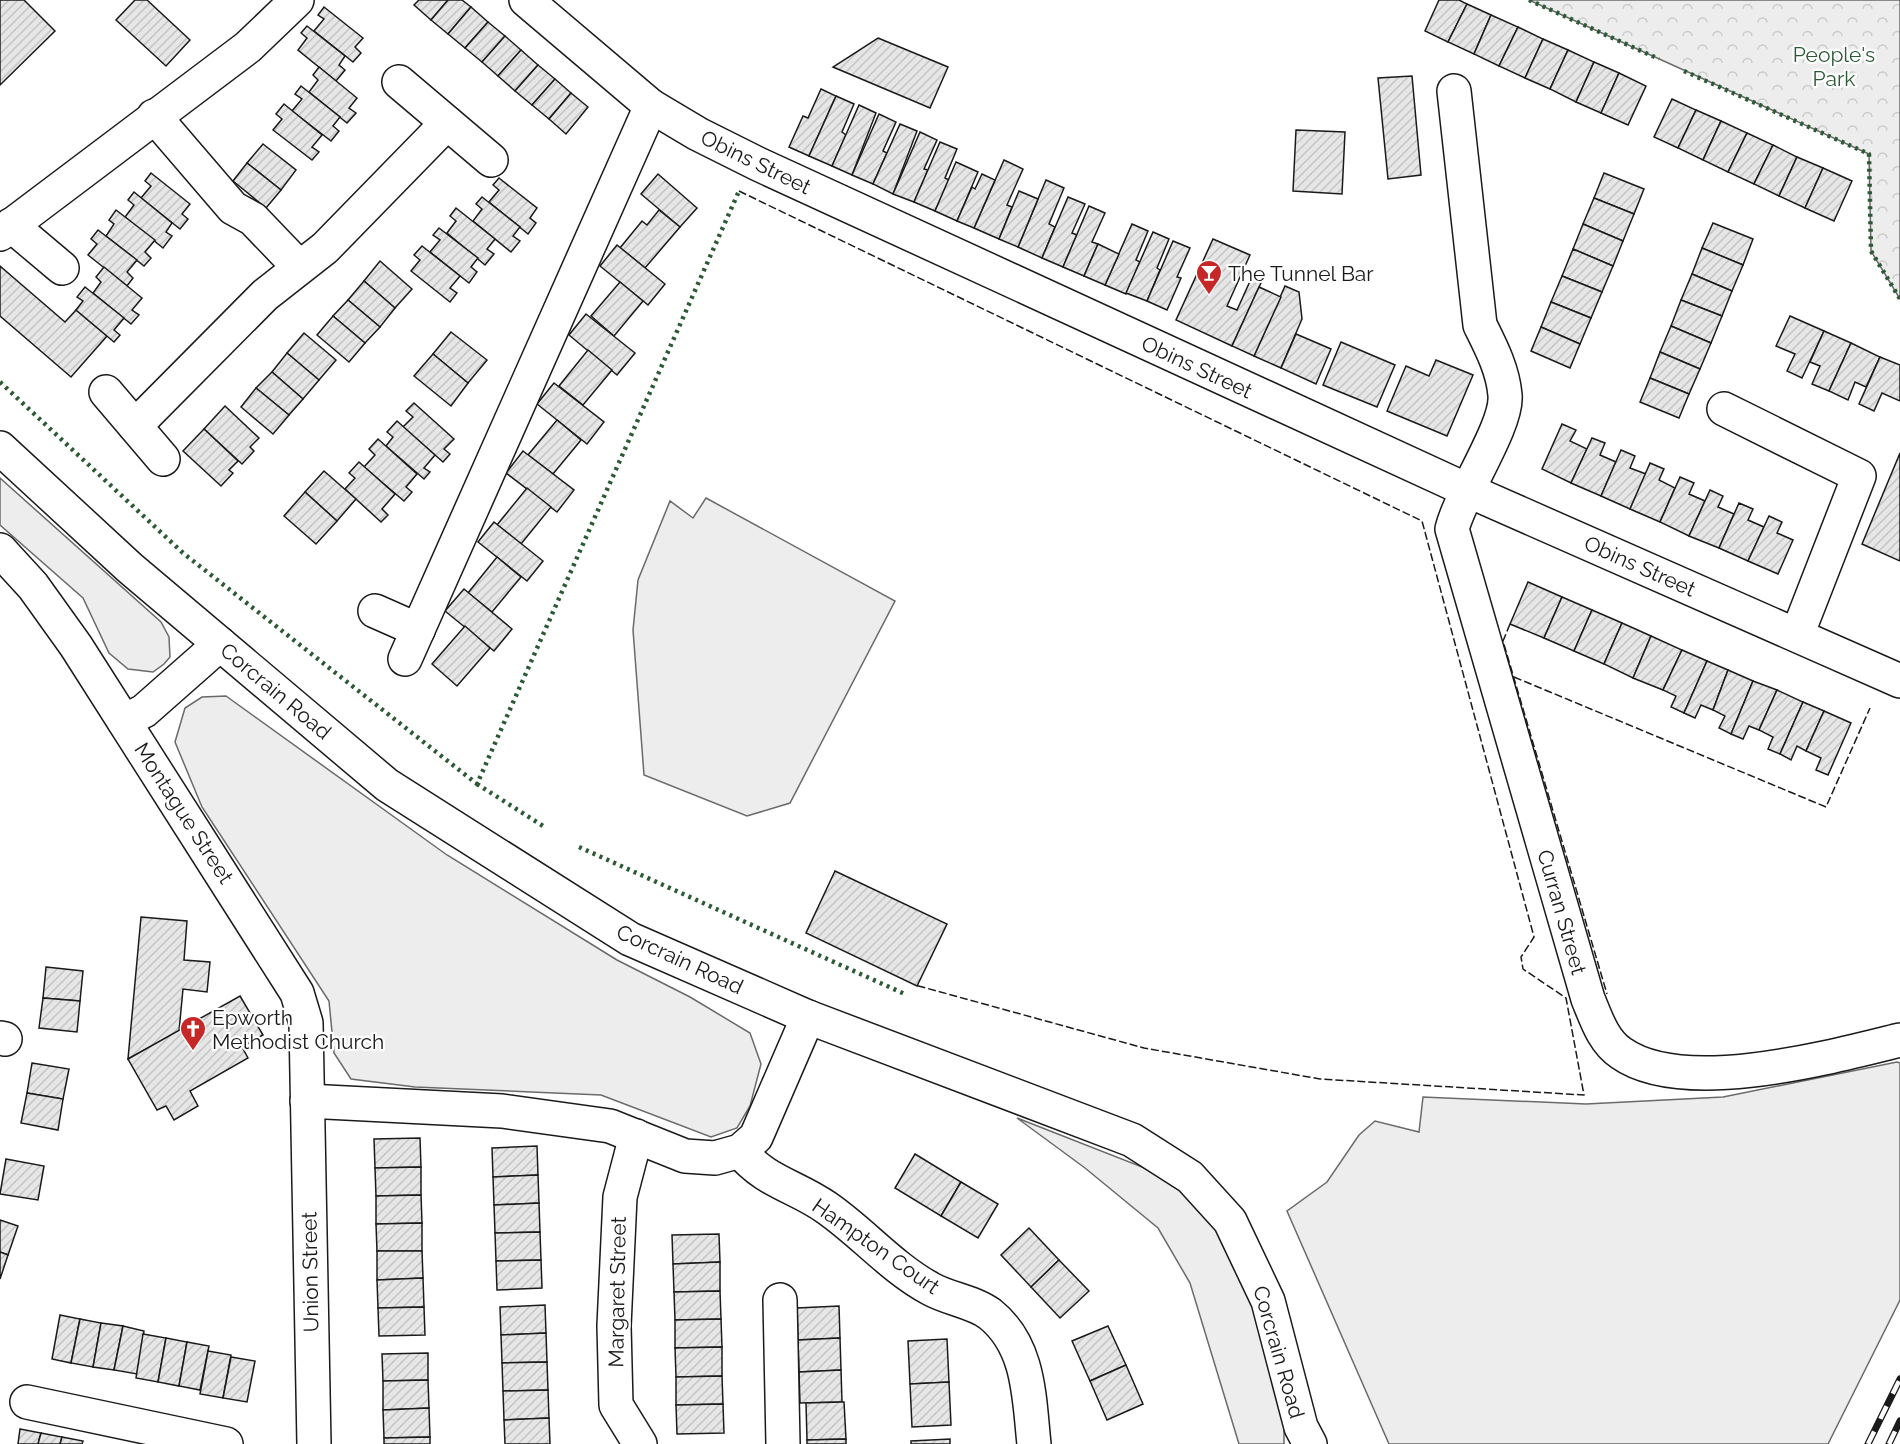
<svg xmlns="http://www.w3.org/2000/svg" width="1900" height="1444" viewBox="0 0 1900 1444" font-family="Raleway,sans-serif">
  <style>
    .built { fill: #ededed; stroke: #6a6a6a; stroke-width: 1.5 }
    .forest { fill: url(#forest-crowns); stroke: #6a6a6a; stroke-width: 1.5 }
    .building { fill: url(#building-hatch); stroke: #1a1a1a; stroke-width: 1.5 }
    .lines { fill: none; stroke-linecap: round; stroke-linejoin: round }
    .minor-casing { stroke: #1a1a1a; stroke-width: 36 }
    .major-casing { stroke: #1a1a1a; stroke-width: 36 }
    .minor { stroke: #fff; stroke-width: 33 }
    .major { stroke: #fff; stroke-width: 33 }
    .rail-casing { stroke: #1a1a1a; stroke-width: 7 }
    .rail { stroke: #fff; stroke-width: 4.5; stroke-dasharray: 14; stroke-linecap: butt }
    .hedge { stroke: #2b5a34; stroke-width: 4.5; stroke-dasharray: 3 4.5; stroke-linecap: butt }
    .fence { stroke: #1a1a1a; stroke-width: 1.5; stroke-dasharray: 8 3; stroke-linecap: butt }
    .labels { text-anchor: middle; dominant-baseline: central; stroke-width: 4.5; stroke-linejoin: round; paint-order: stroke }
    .park-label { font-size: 21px; fill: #2b5a34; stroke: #fff }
    .street-label { font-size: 21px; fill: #1a1a1a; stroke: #fff }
    .poi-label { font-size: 21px; fill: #1a1a1a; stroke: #fff; text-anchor: start }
  </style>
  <defs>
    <pattern id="forest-crowns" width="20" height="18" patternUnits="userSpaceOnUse" patternTransform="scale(1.5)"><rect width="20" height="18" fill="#ededed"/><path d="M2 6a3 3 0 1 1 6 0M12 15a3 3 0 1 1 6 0" fill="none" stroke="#cbcbcb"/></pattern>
    <pattern id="building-hatch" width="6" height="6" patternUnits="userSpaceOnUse" patternTransform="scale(1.5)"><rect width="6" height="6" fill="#e6e6e6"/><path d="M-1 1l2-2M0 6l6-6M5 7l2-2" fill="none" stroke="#c5c5c5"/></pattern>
  </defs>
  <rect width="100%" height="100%" fill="#fff"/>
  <!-- built -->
  <g class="built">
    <path d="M0 478 161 622 169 637 170 657 164 664 153 672 128 669 109 653 83 598 0 525Z"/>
    <path d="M706 498 895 601 790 803 747 816 644 775 633 630 638 580 670 501 693 518Z"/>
    <path d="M226 696 447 855 617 960 690 997 750 1033 761 1064 750 1106 737 1128 711 1137 601 1095 415 1087 351 1079 334 1053 329 1001 202 807 175 742 185 708 202 697Z"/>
    <path d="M1897 1062 1900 1063V1300L1828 1444H1389L1287 1211 1327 1182 1359 1135 1375 1121 1419 1132 1423 1097 1586 1104 1723 1097Z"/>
    <path d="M1017 1118 1178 1181 1228 1244 1250 1293 1284 1417V1444H1239L1190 1283 1158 1228 1085 1168Z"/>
  </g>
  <!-- forest -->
  <path class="forest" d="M1529 0H1900V299L1871 251 1869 154Z"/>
  <!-- building -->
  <g class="building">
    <path d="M0 0H24L55 31 0 85Z"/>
    <path d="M135 0H147L190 40 166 66 116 20Z"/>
    <path d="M419 0H448L431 20 414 5Z"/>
    <path d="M448 0H462L471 7 448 34 431 20Z"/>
    <path d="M1439 0H1459L1467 4 1448 42 1425 31Z"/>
    <path d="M1467 4 1491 15 1474 54 1448 42Z"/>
    <path d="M324 7 363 38 355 47 361 53 353 62 314 31 324 19 318 15Z"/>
    <path d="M471 7 488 22 465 48 448 34Z"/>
    <path d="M1491 15 1518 27 1499 66 1474 54Z"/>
    <path d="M488 22 505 36 482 62 465 48Z"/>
    <path d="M307 26 345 56 339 65 345 70 336 81 298 50 307 38 301 33Z"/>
    <path d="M1518 27 1543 39 1525 78 1499 66Z"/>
    <path d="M505 36 521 50 498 76 482 62Z"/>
    <path d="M878 38 948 67 930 108 833 67Z"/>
    <path d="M1543 39 1568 50 1550 89 1525 78Z"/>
    <path d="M521 50 538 65 515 91 498 76Z"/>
    <path d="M1568 50 1594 62 1576 102 1550 89Z"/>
    <path d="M1594 62 1619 73 1601 113 1576 102Z"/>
    <path d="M538 65 555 79 532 105 515 91Z"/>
    <path d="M319 67 357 98 349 108 356 113 347 123 309 92 318 80 313 75Z"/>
    <path d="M1619 73 1646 86 1628 125 1601 113Z"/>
    <path d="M1412 76 1421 175 1388 179 1378 78Z"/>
    <path d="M555 79 571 93 549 119 532 105Z"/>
    <path d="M301 86 340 117 333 126 339 131 331 141 292 111 302 99 295 94Z"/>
    <path d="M821 89 836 96 809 156 789 147 803 116 808 118Z"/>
    <path d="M571 93 588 107 566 134 549 119Z"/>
    <path d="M836 96 854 104 842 132 846 135 832 166 809 156Z"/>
    <path d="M1672 99 1696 110 1678 148 1654 137Z"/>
    <path d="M284 104 322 135 312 147 319 152 312 160 273 130 282 119 276 114Z"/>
    <path d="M859 105 876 113 852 175 832 166Z"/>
    <path d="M1696 110 1721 121 1703 160 1678 148Z"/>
    <path d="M879 114 896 122 883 151 887 153 873 184 852 175Z"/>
    <path d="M1721 121 1747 133 1728 172 1703 160Z"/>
    <path d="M900 124 917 131 893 194 873 184Z"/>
    <path d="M1296 130 1345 132 1342 194 1293 191Z"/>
    <path d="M920 132 937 140 924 169 928 170 914 202 893 194Z"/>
    <path d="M1747 133 1773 145 1754 184 1728 172Z"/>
    <path d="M940 142 957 149 945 178 949 180 935 211 914 202Z"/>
    <path d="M263 144 296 170 281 190 247 163Z"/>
    <path d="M1773 145 1797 157 1779 196 1754 184Z"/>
    <path d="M1797 157 1823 168 1805 208 1779 196Z"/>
    <path d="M1004 160 1023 169 1007 205 1012 207 999 239 974 228Z"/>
    <path d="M956 162 978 172 957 221 935 211Z"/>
    <path d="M247 163 281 190 266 208 233 181Z"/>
    <path d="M1823 168 1852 181 1834 221 1805 208Z"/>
    <path d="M151 173 190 204 182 214 188 219 180 229 141 198 151 186 145 181Z"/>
    <path d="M1604 173 1644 189 1634 214 1594 198Z"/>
    <path d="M658 174 697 208 680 227 641 194Z"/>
    <path d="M982 174 995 180 974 228 957 221 972 187 975 189Z"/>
    <path d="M499 178 537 208 530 218 536 223 528 234 489 202 499 190 493 185Z"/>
    <path d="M1046 180 1064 188 1049 224 1055 227 1042 258 1018 247Z"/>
    <path d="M1019 191 1038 199 1018 247 999 239Z"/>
    <path d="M134 192 172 223 166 232 172 236 163 248 125 217 134 205 128 200Z"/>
    <path d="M482 197 520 227 513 236 520 241 511 252 473 221 482 209 476 204Z"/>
    <path d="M1068 197 1085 204 1072 233 1077 235 1063 267 1042 258Z"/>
    <path d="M1594 198 1634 214 1623 241 1583 224Z"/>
    <path d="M1089 206 1105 213 1092 242 1098 244 1084 276 1063 267Z"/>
    <path d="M456 208 495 239 487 249 494 254 485 265 447 233 456 221 450 216Z"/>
    <path d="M116 210 155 240 145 252 151 258 144 266 106 236 114 224 109 220Z"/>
    <path d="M659 210 680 227 645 268 620 248 642 221 647 225Z"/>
    <path d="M1713 223 1753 239 1743 265 1702 248Z"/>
    <path d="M1132 224 1148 231 1136 260 1140 262 1126 294 1105 285Z"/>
    <path d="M1583 224 1623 241 1613 266 1573 249Z"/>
    <path d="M439 228 478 258 471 267 477 272 469 283 430 252 440 240 433 235Z"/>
    <path d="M98 230 137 260 127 272 133 278 127 286 88 255 97 244 91 239Z"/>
    <path d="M1153 232 1169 239 1157 268 1160 270 1147 301 1126 293Z"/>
    <path d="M1213 239 1250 255 1227 306 1237 310 1251 279 1261 283 1232 346 1176 320Z"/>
    <path d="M1173 241 1190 248 1177 277 1181 278 1167 310 1147 301Z"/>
    <path d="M1098 244 1119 254 1105 285 1084 276Z"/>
    <path d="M617 245 665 284 648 305 600 266Z"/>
    <path d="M422 246 460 276 450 288 457 293 450 302 411 271 420 260 414 255Z"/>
    <path d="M1702 248 1743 265 1732 291 1692 274Z"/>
    <path d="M1573 249 1613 266 1602 292 1562 276Z"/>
    <path d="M380 261 412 289 395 308 364 281Z"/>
    <path d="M0 266 65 322 76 310 107 336 71 377 0 316Z"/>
    <path d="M104 267 142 298 132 310 139 315 131 324 93 293 101 282 96 277Z"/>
    <path d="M1692 274 1732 291 1722 316 1681 300Z"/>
    <path d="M1562 276 1602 292 1591 318 1551 302Z"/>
    <path d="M364 281 395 308 380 327 348 300Z"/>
    <path d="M620 282 643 301 614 336 591 316Z"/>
    <path d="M1285 286 1299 292 1302 319 1281 368 1254 356Z"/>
    <path d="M85 287 124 318 114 330 120 335 114 342 76 310 83 301 77 297Z"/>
    <path d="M1259 287 1281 297 1254 356 1232 346Z"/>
    <path d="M348 300 380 327 365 343 333 316Z"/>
    <path d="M1681 300 1722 316 1711 343 1671 326Z"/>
    <path d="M1551 302 1591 318 1580 344 1541 327Z"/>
    <path d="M586 314 635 353 617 375 569 335Z"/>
    <path d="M333 316 365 343 349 362 317 335Z"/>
    <path d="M1790 316 1824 331 1802 378 1787 371 1795 354 1776 346Z"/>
    <path d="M1671 326 1711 343 1700 369 1660 352Z"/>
    <path d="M1541 327 1580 344 1570 368 1531 351Z"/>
    <path d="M1824 331 1851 343 1829 391 1812 384 1820 366 1810 362Z"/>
    <path d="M451 332 487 360 468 383 433 354Z"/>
    <path d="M304 333 336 360 319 380 287 353Z"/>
    <path d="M1296 334 1331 349 1316 384 1281 368Z"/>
    <path d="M1341 342 1395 365 1377 407 1323 385Z"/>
    <path d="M1851 343 1880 357 1866 387 1855 382 1848 400 1829 391Z"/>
    <path d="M588 350 612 370 583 405 559 386Z"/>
    <path d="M1660 352 1700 369 1689 394 1650 378Z"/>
    <path d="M287 353 319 380 303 399 272 372Z"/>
    <path d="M433 354 468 383 451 406 414 376Z"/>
    <path d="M1880 357 1900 365V401L1882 393 1874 411 1859 404Z"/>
    <path d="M1436 360 1473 375 1447 436 1387 411 1406 366 1429 376Z"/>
    <path d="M272 372 303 399 289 415 256 388Z"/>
    <path d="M1650 378 1689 394 1679 418 1640 402Z"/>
    <path d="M554 383 604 422 587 444 537 404Z"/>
    <path d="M256 388 289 415 273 434 241 407Z"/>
    <path d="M414 403 454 439 444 449 450 454 443 462 403 427 413 417 406 411Z"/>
    <path d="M225 406 259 438 250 447 254 451 242 464 204 429Z"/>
    <path d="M557 420 581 440 553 474 528 455Z"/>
    <path d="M397 421 435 455 424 468 430 472 424 479 386 446 393 437 387 432Z"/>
    <path d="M1562 424 1576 430 1570 441 1587 449 1571 483 1542 469Z"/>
    <path d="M204 429 238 461 229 470 233 473 221 486 183 451Z"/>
    <path d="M1592 438 1605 443 1600 455 1616 462 1601 496 1571 483Z"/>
    <path d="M378 439 417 474 406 487 412 492 404 501 364 467 375 455 369 449Z"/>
    <path d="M1621 450 1635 456 1630 468 1646 474 1630 509 1601 496Z"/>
    <path d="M523 451 574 490 557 512 506 473Z"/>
    <path d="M1900 453V561L1862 544Z"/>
    <path d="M359 462 395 494 382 509 388 515 381 522 345 489 355 478 349 473Z"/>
    <path d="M1650 463 1664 469 1659 480 1675 488 1660 522 1630 509Z"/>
    <path d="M324 471 356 499 337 521 305 492Z"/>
    <path d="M1680 477 1694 483 1689 494 1705 501 1689 536 1660 522Z"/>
    <path d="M527 488 551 507 521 544 497 525Z"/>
    <path d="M1710 490 1723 496 1718 507 1734 514 1719 548 1689 536Z"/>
    <path d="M305 492 337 521 316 544 284 516Z"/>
    <path d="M1739 503 1753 509 1748 520 1764 527 1748 561 1719 548Z"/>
    <path d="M1769 516 1782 522 1777 533 1793 540 1778 574 1748 561Z"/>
    <path d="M494 522 543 561 527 581 478 542Z"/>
    <path d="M497 557 521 577 492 612 468 593Z"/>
    <path d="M1528 582 1562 597 1544 638 1510 624Z"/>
    <path d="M464 589 512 629 494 651 445 611Z"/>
    <path d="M1562 597 1592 610 1574 651 1544 638Z"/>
    <path d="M1592 610 1622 623 1604 664 1574 651Z"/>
    <path d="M1622 623 1651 636 1633 678 1604 664Z"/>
    <path d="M465 626 490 648 457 686 432 664Z"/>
    <path d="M1651 636 1682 650 1663 690 1633 678Z"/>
    <path d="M1682 650 1707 661 1684 713 1671 707 1676 696 1663 690Z"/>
    <path d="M1707 661 1728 670 1713 710 1701 705 1695 718 1684 713Z"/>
    <path d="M1728 670 1753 681 1731 734 1719 728 1725 716 1713 710Z"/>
    <path d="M1753 681 1777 690 1759 730 1749 726 1743 739 1731 734Z"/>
    <path d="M1777 690 1803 702 1780 754 1768 749 1773 737 1759 730Z"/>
    <path d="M1803 702 1824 711 1806 751 1797 746 1791 760 1780 754Z"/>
    <path d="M1824 711 1851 723 1828 775 1816 770 1821 758 1806 751Z"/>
    <path d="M835 871 947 924 917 986 806 933Z"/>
    <path d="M141 917 187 921 184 960 210 962 207 992 183 989 179 1031 128 1059Z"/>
    <path d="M46 967 83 971 80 1001 43 998Z"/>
    <path d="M240 996 263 1035 242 1047 248 1058 190 1091 198 1106 174 1120 166 1106 157 1110 128 1059Z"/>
    <path d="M43 998 80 1001 77 1032 39 1028Z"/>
    <path d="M32 1063 69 1069 63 1099 27 1093Z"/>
    <path d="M27 1093 63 1099 58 1130 21 1123Z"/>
    <path d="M420 1138 421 1167 375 1168 374 1139Z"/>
    <path d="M537 1146 538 1175 493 1177 492 1148Z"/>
    <path d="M915 1154 961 1182 941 1216 895 1188Z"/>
    <path d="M6 1159 44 1166 38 1200 0 1194Z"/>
    <path d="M421 1167V1195L376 1196 375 1168Z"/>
    <path d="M538 1175 539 1203 494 1205 493 1177Z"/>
    <path d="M961 1182 998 1204 978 1238 941 1216Z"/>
    <path d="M421 1195 422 1223 376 1224V1196Z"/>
    <path d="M539 1203 540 1232 495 1233 494 1205Z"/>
    <path d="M0 1220 18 1226 8 1255 0 1252Z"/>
    <path d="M422 1223V1251H377L376 1224Z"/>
    <path d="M1029 1228 1059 1260 1031 1287 1001 1255Z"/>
    <path d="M540 1232 541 1260 496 1261 495 1233Z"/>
    <path d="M719 1234 720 1262 673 1264 672 1235Z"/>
    <path d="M377 1251H422L423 1278 377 1280Z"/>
    <path d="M0 1252 8 1255 0 1279Z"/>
    <path d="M541 1260 542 1288 497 1290 496 1261Z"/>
    <path d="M1059 1260 1089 1291 1060 1318 1031 1287Z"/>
    <path d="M720 1262V1291L674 1292 673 1264Z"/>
    <path d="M423 1278 424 1307 378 1308 377 1280Z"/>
    <path d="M720 1291 721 1319 675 1320 674 1292Z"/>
    <path d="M545 1305 546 1333 501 1335 500 1307Z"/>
    <path d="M839 1306 840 1338 798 1340 797 1308Z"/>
    <path d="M424 1307 425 1335 379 1336 378 1308Z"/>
    <path d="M60 1315 80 1319 71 1363 52 1359Z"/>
    <path d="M80 1319 101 1323 93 1367 71 1363Z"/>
    <path d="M721 1319 722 1347 675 1348V1320Z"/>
    <path d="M101 1323 123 1326 114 1370 93 1367Z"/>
    <path d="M123 1326 144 1331 137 1374 114 1370Z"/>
    <path d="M1108 1326 1126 1365 1090 1381 1072 1341Z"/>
    <path d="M546 1333 547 1362 502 1363 501 1335Z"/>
    <path d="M143 1334 166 1338 158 1382 136 1378Z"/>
    <path d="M166 1338 187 1342 179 1386 158 1382Z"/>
    <path d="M840 1338 841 1370 799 1372 798 1340Z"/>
    <path d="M947 1339 949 1382 910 1384 908 1341Z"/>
    <path d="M187 1342 209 1346 200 1390 179 1386Z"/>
    <path d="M722 1347V1376L676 1377 675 1348Z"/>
    <path d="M208 1351 231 1355 223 1398 200 1394Z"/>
    <path d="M428 1353V1380L383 1381 382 1354Z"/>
    <path d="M231 1357 255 1361 247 1402 223 1398Z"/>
    <path d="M547 1362 548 1390 503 1391 502 1363Z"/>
    <path d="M1126 1365 1143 1404 1107 1420 1090 1381Z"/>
    <path d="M841 1370 842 1402 800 1403 799 1372Z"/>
    <path d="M722 1376 723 1404 676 1405V1377Z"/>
    <path d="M428 1380 429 1408 383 1410V1381Z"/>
    <path d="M949 1382 951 1425 912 1427 910 1384Z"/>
    <path d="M548 1390 549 1418 504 1420 503 1391Z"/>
    <path d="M842 1402H844L846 1439 807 1440 806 1403Z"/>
    <path d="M723 1404 724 1433 677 1434 676 1405Z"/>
    <path d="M429 1408 430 1437 384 1438 383 1410Z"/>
    <path d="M549 1418 550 1444H505L504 1420Z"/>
    <path d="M20 1429 41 1433 38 1444H18Z"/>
    <path d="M41 1433 62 1437 60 1444H38Z"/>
    <path d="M62 1437 83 1441 82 1444H60Z"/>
    <path d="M430 1437V1444H384V1438Z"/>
    <path d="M846 1439V1444H807V1440Z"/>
    <path d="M950 1439V1444H911V1441Z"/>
  </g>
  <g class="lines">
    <defs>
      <g id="minor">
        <path d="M526 0 651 106 698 134 758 164 1467 490 1900 681"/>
        <path d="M399 82 491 160"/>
        <path d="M1454 91 1480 325C1491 347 1503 370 1505 395 1508 425 1461 493 1452 529L1588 999C1596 1018 1603 1041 1621 1053 1683 1097 1831 1057 1900 1040"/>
        <path d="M154 116 233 208 253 219 299 267"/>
        <path d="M11 225 62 268"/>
        <path d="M0 234 248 47 297 0"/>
        <path d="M106 392 163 459"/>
        <path d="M1724 409 1859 476 1797 635"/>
        <path d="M135 426 265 295 325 248 447 123"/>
        <path d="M0 550 33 586 76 646 297 993 306 1023 314 1444"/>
        <path d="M375 611 418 630"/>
        <path d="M405 659 651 106"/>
        <path d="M124 721 144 711 220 644"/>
        <path d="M0 1038 5 1039"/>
        <path d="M307 1101 502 1111 610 1126 685 1156 715 1158 740 1151 756 1137 808 1017"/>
        <path d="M636 1136 620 1197 614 1326 616 1405 640 1444"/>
        <path d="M740 1151C765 1182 796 1186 827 1208 863 1233 892 1268 931 1289 949 1299 974 1302 990 1314 1030 1346 1029 1398 1034 1444"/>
        <path d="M780 1300 783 1444"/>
        <path d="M27 1402 226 1444"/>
      </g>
      <path id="major" d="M0 448 130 568 387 785 630 939 808 1017 1132 1140 1190 1177 1230 1221 1268 1301 1301 1427 1310 1444"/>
    </defs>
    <!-- minor casing -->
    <use href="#minor" class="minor-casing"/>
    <!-- major casing -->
    <use href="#major" class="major-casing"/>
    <!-- minor -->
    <use href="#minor" class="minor"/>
    <!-- major -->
    <use href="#major" class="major"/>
    <defs>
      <g id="rail">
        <path d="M1868 1444 1900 1379"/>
        <path d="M1889 1444 1900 1421"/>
      </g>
    </defs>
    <!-- rail casing -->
    <use href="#rail" class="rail-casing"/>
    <!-- rail -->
    <use href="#rail" class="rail"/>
    <!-- hedge -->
    <g class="hedge">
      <path d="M1529 0 1659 59"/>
      <path d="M1684 71 1869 154 1871 251 1900 299"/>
      <path d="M0 382 183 553 477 784 739 191"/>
      <path d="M477 784 543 826"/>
      <path d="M579 847 907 995"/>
    </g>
    <!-- fence -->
    <g class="fence">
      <path d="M739 191 1422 521 1534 937 1521 957 1523 969 1566 998 1584 1095 1320 1079 1144 1048 915 985"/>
      <path d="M1510 624 1503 641 1607 994"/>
      <path d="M1514 677 1826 807 1870 708"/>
    </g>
  </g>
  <!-- icons -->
  <defs>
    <symbol id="bar-pin" viewBox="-11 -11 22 30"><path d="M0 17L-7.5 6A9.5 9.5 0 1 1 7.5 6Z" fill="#c62828" stroke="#fff"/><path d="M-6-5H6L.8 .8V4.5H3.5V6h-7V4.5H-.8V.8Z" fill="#fff"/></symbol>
    <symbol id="church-pin" viewBox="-11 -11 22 30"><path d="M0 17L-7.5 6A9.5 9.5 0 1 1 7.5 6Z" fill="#c62828" stroke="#fff"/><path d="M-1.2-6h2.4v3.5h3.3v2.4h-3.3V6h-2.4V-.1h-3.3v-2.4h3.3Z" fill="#fff"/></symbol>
  </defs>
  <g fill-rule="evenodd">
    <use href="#bar-pin" x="1194" y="258" width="30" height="40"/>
    <use href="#church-pin" x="178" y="1014" width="30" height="40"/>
  </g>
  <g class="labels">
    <!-- park labels -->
    <g class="park-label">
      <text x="1834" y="54">People's<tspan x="1834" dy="24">Park</tspan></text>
    </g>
    <!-- street labels -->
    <g class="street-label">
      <text transform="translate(756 162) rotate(26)">Obins Street</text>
      <text transform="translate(1197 367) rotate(25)">Obins Street</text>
      <text transform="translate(1640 566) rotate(24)">Obins Street</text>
      <text transform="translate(276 691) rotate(40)">Corcrain Road</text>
      <text transform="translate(184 813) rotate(57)">Montague Street</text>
      <text transform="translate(1562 912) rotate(74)">Curran Street</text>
      <text transform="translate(680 959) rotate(25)">Corcrain Road</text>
      <text transform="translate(876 1246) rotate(35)">Hampton Court</text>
      <text transform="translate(310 1272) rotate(-91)">Union Street</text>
      <text transform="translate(617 1292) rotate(-89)">Margaret Street</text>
      <text transform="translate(1279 1352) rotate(74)">Corcrain Road</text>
    </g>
    <!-- poi labels -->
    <g class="poi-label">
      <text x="1228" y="273">The Tunnel Bar</text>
      <text x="212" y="1017">Epworth<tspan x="212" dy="24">Methodist Church</tspan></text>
    </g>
  </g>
</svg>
